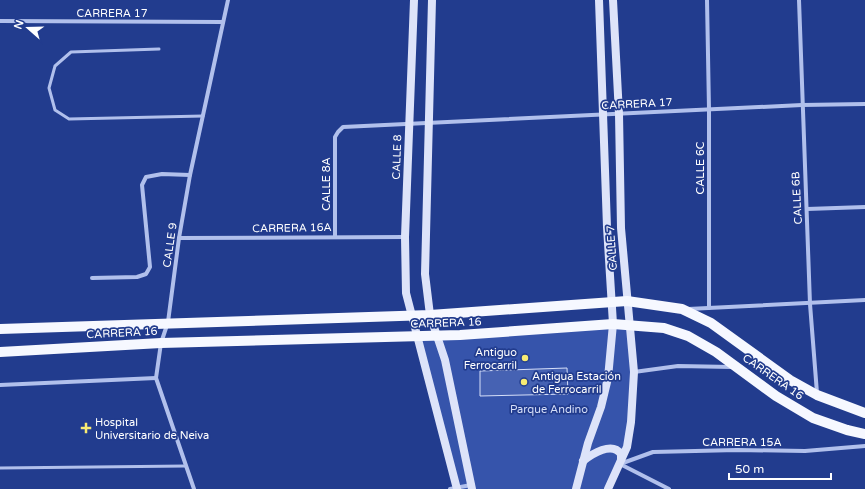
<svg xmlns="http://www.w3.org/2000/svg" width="865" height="489" viewBox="0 0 865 489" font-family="'Varela Round',sans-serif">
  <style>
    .green { fill: #3654ab }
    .building { fill: #4662b3; stroke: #d6dff9 }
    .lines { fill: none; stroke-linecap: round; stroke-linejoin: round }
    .service { stroke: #b1c0ec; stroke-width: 3 }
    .minor { stroke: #b1c0ec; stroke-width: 4 }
    .secondary { stroke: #dde3f9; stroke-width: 8 }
    .primary { stroke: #f6f8ff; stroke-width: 10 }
    .poi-dot { fill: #f8eb73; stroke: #223c8e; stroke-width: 1.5 }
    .labels { text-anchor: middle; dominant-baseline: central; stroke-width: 3.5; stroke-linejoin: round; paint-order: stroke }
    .street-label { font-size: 11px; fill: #fff; stroke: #223c8e }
    .poi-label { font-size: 11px; fill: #fff; stroke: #223c8e; text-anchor: start }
    .park-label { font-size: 11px; fill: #d6dff9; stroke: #223c8e }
  </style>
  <rect width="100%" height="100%" fill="#223c8e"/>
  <!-- green -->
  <path class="green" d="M630 325 631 422 627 447 608 489H457L417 336Z"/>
  <!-- building -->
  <path class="building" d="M567 368 568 394 480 396V371Z"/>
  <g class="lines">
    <!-- service -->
    <g class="service">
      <path d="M159 49 71 52 55 66 49 88 55 110 69 119 203 116"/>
      <path d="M0 468 186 466"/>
    </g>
    <!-- minor -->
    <g class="minor">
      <path d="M707 0 709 109V308"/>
      <path d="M799 0 810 304 817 393"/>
      <path d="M0 21 223 22"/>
      <path d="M807 209 865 207"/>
      <path d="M335 236V137L338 132 343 127 802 105 865 104"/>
      <path d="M179 238 405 237"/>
      <path d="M92 278 137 277 146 274 150 267 142 185 146 177 162 174 190 175"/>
      <path d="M688 309 865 300"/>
      <path d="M634 372 678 366 732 367"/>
      <path d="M0 385 156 378"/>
      <path d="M620 464 653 452 737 450 805 451 865 446"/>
      <path d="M620 464 669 489"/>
      <path d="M194 489 156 378 161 343 168 322 179 238 190 175 228 0"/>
      <path d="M450 489 471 485"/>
    </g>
    <!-- secondary -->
    <g class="secondary">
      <path d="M414 0 405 237 406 293 457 489"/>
      <path d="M432 0 425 274 430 315 445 360 472 489"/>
      <path d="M583 461C592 454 612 441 621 454V459"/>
      <path d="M576 489 588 443 601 407 608 378 613 324 607 227 599 0"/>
      <path d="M608 489 627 447 631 422 634 372 621 228 619 114 613 0"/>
    </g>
    <!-- primary -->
    <g class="primary">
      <path d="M0 329 430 315 627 301 682 309 711 323 790 380 817 395 865 413"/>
      <path d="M0 352 161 343 460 335 613 324 664 328 688 336 716 352 776 396 813 418 847 430 865 434"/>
    </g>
  </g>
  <!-- markers -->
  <g class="poi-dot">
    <circle cx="525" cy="358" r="4"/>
    <circle cx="524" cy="382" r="4"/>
    <path d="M84 422h4v4h4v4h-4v4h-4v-4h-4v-4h4z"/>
  </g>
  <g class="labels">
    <!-- street labels -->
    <g class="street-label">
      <text x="112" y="13">CARRERA 17</text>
      <text transform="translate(637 104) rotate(-3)">CARRERA 17</text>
      <text transform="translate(397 157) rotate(-88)">CALLE 8</text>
      <text transform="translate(700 168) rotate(-90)">CALLE 6C</text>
      <text transform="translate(326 184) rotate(-90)">CALLE 8A</text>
      <text transform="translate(797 198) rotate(-93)">CALLE 6B</text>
      <text transform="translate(292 228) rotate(-1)">CARRERA 16A</text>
      <text transform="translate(170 245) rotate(-82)">CALLE 9</text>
      <text transform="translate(612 248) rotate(-94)">CALLE 7</text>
      <text transform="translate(446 323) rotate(-2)">CARRERA 16</text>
      <text transform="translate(122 333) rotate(-3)">CARRERA 16</text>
      <text transform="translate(773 377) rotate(35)">CARRERA 16</text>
      <text x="742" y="442">CARRERA 15A</text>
    </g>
    <!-- poi labels -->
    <g class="poi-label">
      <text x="517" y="352" text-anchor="end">Antiguo<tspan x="517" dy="13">Ferrocarril</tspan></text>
      <text x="532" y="376">Antigua Estación<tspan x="532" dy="13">de Ferrocarril</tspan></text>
      <text x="95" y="422">Hospital<tspan x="95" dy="13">Universitario de Neiva</tspan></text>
    </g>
    <!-- park labels -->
    <g class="park-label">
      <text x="549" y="409">Parque Andino</text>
    </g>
  </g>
  <!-- north arrow -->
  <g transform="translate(28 28) rotate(290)" stroke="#223c8e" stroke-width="3" paint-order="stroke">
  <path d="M0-3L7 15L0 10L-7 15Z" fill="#ffffff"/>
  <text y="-6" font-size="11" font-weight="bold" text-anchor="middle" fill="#ffffff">N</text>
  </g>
  <!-- scale -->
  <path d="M729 473v6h102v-6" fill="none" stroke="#ffffff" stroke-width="2"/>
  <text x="735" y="473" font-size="12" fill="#ffffff" stroke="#223c8e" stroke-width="3" paint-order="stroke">50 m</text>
</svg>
